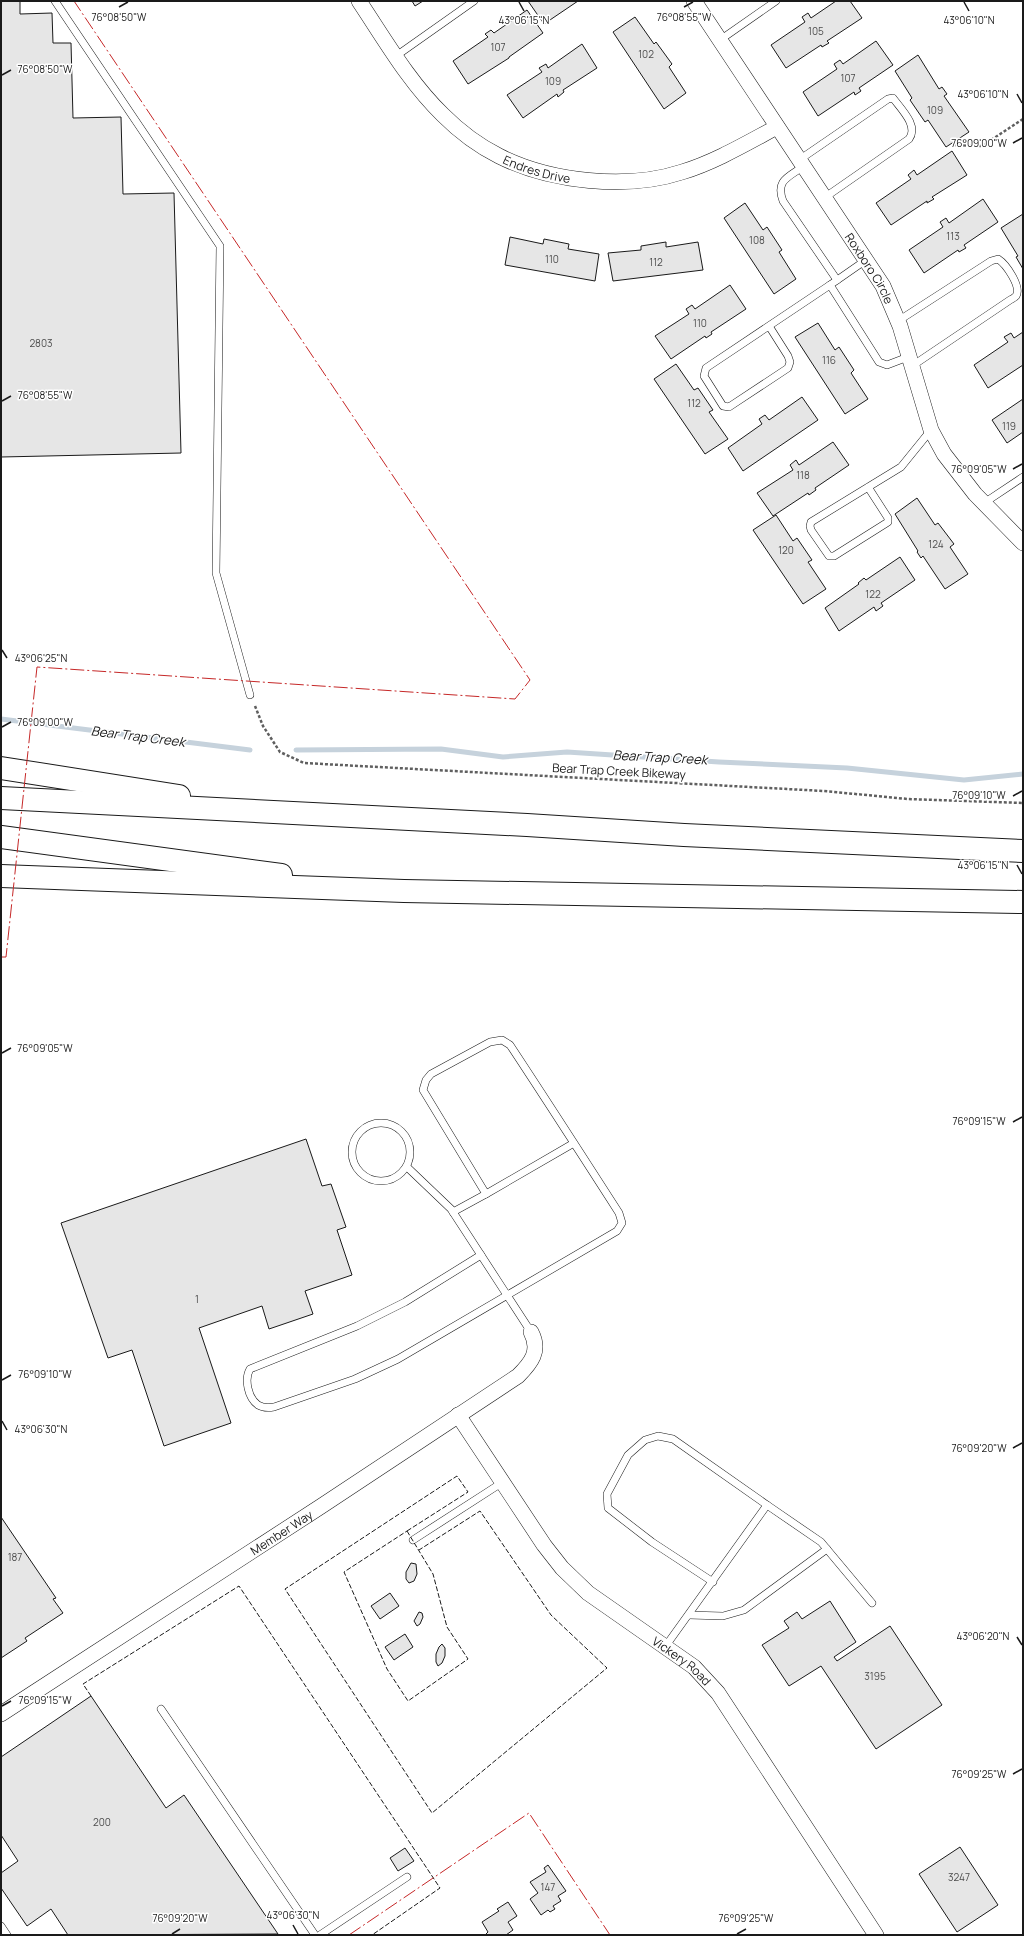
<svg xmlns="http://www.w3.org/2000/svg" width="1024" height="1936" viewBox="0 0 1024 1936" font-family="Manrope,sans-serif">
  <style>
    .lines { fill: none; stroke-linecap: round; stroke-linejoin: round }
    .stream { stroke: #c6d2dc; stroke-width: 5 }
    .building { fill: #e6e6e6; stroke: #1a1a1a }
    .lane-casing { stroke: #1a1a1a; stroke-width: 8 }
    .street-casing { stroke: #1a1a1a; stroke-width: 16 }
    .highway-casing { stroke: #1a1a1a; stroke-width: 24 }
    .path { stroke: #5f5f5f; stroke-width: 2.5; stroke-dasharray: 3 2; stroke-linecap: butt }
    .lane { stroke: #fff; stroke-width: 7 }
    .street { stroke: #fff; stroke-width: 15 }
    .highway { stroke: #fff; stroke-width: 22 }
    .fence { stroke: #1a1a1a; stroke-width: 1; stroke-dasharray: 5 2; stroke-linecap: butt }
    .power { stroke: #c62828; stroke-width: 1; stroke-dasharray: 14 3 2 3; stroke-linecap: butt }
    .ticks { fill: none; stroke: #1a1a1a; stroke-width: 1.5 }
    .labels { text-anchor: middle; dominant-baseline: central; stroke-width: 3; stroke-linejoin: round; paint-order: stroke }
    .number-label { font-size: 10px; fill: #4d4d4d }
    .street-label { font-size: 12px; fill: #1a1a1a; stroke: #fff }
    .water-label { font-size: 13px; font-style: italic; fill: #1a1a1a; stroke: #fff }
    .ticks-label { font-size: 10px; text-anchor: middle; fill: #1a1a1a; stroke: #fff; stroke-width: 3; stroke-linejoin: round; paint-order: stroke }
  </style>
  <rect width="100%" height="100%" fill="#fff"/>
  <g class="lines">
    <!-- stream -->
    <g class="stream">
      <path d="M1 719 250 750"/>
      <path d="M296 750 441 749 503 757 567 752 719 762 847 768 964 780 1023 774"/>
    </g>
  </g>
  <!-- building -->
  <g class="building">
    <path d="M1 1H20V14L52 13 53 43H71L73 118 121 117 123 194 174 193 181 453 1 457Z"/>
    <path d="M412 1H423L415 6Z"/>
    <path d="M528 1H578L544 24Z"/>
    <path d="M836 1H850L862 18 827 41 829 43 822 47 821 45 786 68 771 45 805 22 802 17 808 13 811 18Z"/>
    <path d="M527 10 543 33 509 57V58L468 84 453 61 488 37 485 34 491 30 494 33Z"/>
    <path d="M635 17 654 44 656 42 672 64 669 67 686 93 664 109 613 32Z"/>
    <path d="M876 41 893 65 859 88 861 91 855 95 854 92 818 116 803 92 837 69 834 64 840 60 843 64Z"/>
    <path d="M582 44 597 68 563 90 564 92 558 97 557 94 523 118 507 95 542 72 539 68 546 64 548 68Z"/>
    <path d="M918 55 939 89 942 87 947 94 944 96 969 132 946 147 928 120 925 122 910 100 912 98 895 71Z"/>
    <path d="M952 151 967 175 932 197 934 199 927 203V201L891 225 876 203 911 179 908 175 914 170 917 175Z"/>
    <path d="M983 199 998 222 964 245 966 248 959 252 958 250 924 273 909 250 943 227 940 222 946 218 949 223Z"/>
    <path d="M745 203 763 230 767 227 782 250 779 252 796 279 774 294 724 218Z"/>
    <path d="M1023 214V269L1016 257 1018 256 1001 228Z"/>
    <path d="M510 237 543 244 544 239 569 244 568 249 599 254 595 281 505 265Z"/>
    <path d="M666 242V247L698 242 703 270 613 281 608 253 641 250V246Z"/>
    <path d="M730 285 746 309 711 332 712 334 706 338 705 336 671 359 655 336 689 314 686 309 692 305 695 309Z"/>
    <path d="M818 323 835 350 839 347 854 370 851 373 868 399 845 414 795 337Z"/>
    <path d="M1023 332V365L988 388 974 365 1008 342 1004 337 1011 333 1014 338Z"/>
    <path d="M676 364 694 390 698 388 713 410 709 412 728 439 705 454 654 379Z"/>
    <path d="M802 397 818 420 743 471 728 448 762 424 759 419 765 415 769 420Z"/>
    <path d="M1023 399V432L1007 443 992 420Z"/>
    <path d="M833 442 849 465 815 488 816 490 809 495 808 493 773 516 757 493 793 470 790 465 796 460 799 465Z"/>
    <path d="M917 498 935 525 938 523 954 544 950 547 968 574 945 589 923 556 921 558 917 552 918 551 895 514Z"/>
    <path d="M776 515 793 541 797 538 812 560 808 562 826 589 803 604 753 530Z"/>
    <path d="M900 557 915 580 881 603 883 606 876 611 874 607 839 631 825 608 859 584 858 583 864 578 866 580Z"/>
    <path d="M306 1139 322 1186 331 1184 346 1227 337 1230 352 1275 305 1291 313 1314 269 1329 262 1306 199 1328 231 1423 164 1446 132 1350 108 1358 61 1223Z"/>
    <path d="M1 1517 56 1598 53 1599 63 1613 25 1638 27 1641 1 1658Z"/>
    <path d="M411 1563 416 1564 417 1574 414 1581 409 1583 406 1579V1572Z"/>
    <path d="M390 1593 399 1606 380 1619 371 1606Z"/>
    <path d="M830 1601 856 1642 834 1657 837 1661 890 1626 942 1705 876 1749 821 1666 789 1686 762 1645 789 1628 784 1621 797 1612 802 1619Z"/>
    <path d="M419 1612 422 1613 423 1617 420 1624 417 1626 414 1621Z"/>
    <path d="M405 1634 413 1647 394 1660 385 1647Z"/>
    <path d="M442 1644 445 1648V1656L442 1663 438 1666 436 1662V1654L439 1647Z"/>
    <path d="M91 1696 166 1808 184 1795 278 1934 68 1935 51 1909 27 1926 1 1888V1873L18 1861 1 1835V1757Z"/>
    <path d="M960 1847 998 1905 957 1932 919 1874Z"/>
    <path d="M405 1848 414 1861 398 1871 390 1858Z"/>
    <path d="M548 1865 566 1891 558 1896 561 1901 553 1906 555 1909 550 1912 548 1910 541 1915 530 1899 538 1893 530 1882 546 1872 544 1868Z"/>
    <path d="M508 1902 517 1916 508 1922 513 1930 506 1935H485L488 1932 482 1922 499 1911 497 1909Z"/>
  </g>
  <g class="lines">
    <defs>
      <g id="lane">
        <path d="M55 1 220 246 216 573 250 695"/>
        <path d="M720 40 776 1"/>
        <path d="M396 56 474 1"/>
        <path d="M799 160 888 99 893 98C901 109 919 126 909 139L824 198"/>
        <path d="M804 166C789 177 775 180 783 201L837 280"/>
        <path d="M866 260 830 285 879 362 887 365 908 357"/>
        <path d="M898 321 991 261 998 259C1006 264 1022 287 1016 296 1014 298 1012 299 1010 300L912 366"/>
        <path d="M769 326 788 356 790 362 788 368 729 407 723 406 704 376 706 368 830 285"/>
        <path d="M868 487 888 518V522L834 556H829L811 530 810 526 811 522 901 467 931 430"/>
        <path d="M984 503 1023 477"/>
        <circle cx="381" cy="1152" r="29"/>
        <path d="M407 1167 451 1209 531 1332"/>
        <path d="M453 1212 486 1194"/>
        <path d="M481 1255 405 1302 357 1326 250 1369C244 1379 248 1398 258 1405 263 1408 268 1408 274 1407L355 1379 398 1359 617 1231 622 1223 619 1213C583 1157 547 1101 510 1045L502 1040 490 1042 431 1074 426 1080 423 1090 486 1194 574 1143"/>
        <path d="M767 1505 821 1542 872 1603"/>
        <path d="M413 1540 503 1482"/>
        <path d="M689 1615 723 1616 744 1610 827 1549"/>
        <path d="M665 1647 767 1505 673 1439 658 1436 645 1440 628 1455 607 1494 608 1508 652 1542 713 1582"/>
        <path d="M161 1709 315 1935"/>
        <path d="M1 1926 7 1935"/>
        <path d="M320 1935 407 1877"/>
      </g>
      <g id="street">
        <path id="s1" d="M359 1C385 40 409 82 443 115 459 131 479 146 499 156 550 182 627 190 682 172 715 162 747 143 777 127"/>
        <path id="s2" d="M694 1 883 286 900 326 931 430 944 454 975 494 1023 543"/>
        <path id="s3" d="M458 1415 544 1545 562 1568 588 1593 694 1667 718 1693 876 1935"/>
        <path id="s4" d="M1 1714 320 1507 518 1376C531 1363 541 1351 531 1332"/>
      </g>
      <g id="highway">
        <path d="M1 768 179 796"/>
        <path d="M1 798 527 825 684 835 1023 851"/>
        <path d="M1 837 281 875"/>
        <path d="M1 876 404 891 1023 902"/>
      </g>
    </defs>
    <!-- lane casing -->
    <use href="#lane" class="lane-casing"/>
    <!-- street casing -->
    <use href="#street" class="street-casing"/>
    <!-- highway casing -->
    <use href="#highway" class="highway-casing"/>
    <!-- path -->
    <g class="path">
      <path d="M953 145 982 146 1023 119"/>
      <path d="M255 706 263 726 280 752 304 763 824 791 908 799 1023 803"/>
    </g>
    <!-- lane -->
    <use href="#lane" class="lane"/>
    <!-- street -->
    <use href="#street" class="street"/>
    <!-- highway -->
    <use href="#highway" class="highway"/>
    <!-- fence -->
    <g class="fence">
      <path d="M407 1531 468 1492 457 1476 285 1589 432 1813 607 1668 551 1615 480 1511 419 1550"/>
      <path d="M407 1531 433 1574 447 1627 468 1659 408 1701 387 1669 344 1572Z"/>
      <path d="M91 1696 83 1684 239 1586 440 1888 372 1935"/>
    </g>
    <!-- power -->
    <g class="power">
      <path d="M1 957H6L37 667 515 699 530 680 74 1"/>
      <path d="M349 1935 529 1813 610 1935"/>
    </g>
  </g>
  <!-- ticks -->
  <path class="ticks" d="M519 2 524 11M964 2 969 11M119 7 128 2M684 7 693 2M2 75 11 70M1017 94 1022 103M1013 143 1022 138M2 401 11 396M1013 469 1022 464M2 650 7 658M2 727 11 722M1013 796 1022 791M1017 865 1022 874M2 1053 11 1048M1013 1122 1022 1117M2 1380 11 1375M2 1421 7 1430M1013 1448 1022 1443M1017 1637 1022 1645M2 1706 11 1701M1013 1774 1022 1769M293 1925 298 1934M172 1934 180 1929M737 1934 746 1929"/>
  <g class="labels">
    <!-- number labels -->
    <g class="number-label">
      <text x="816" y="31">105</text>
      <text x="498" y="47">107</text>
      <text x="646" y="54">102</text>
      <text x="848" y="78">107</text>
      <text x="553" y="81">109</text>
      <text x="935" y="110">109</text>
      <text x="953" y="236">113</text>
      <text x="757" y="240">108</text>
      <text x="552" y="259">110</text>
      <text x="656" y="262">112</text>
      <text x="700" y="323">110</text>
      <text x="41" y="343">2803</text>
      <text x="829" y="360">116</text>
      <text x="694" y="403">112</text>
      <text x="1009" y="426">119</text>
      <text x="803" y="475">118</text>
      <text x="936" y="544">124</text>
      <text x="786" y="550">120</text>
      <text x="873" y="594">122</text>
      <text x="197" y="1299">1</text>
      <text x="15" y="1557">187</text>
      <text x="875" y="1676">3195</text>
      <text x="102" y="1822">200</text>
      <text x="959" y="1877">3247</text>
      <text x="548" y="1887">147</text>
    </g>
    <!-- street labels -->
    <g class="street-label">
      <text stroke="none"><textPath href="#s1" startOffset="252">Endres Drive</textPath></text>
      <text stroke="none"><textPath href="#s2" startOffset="320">Roxboro Circle</textPath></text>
      <text transform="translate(619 771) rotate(3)">Bear Trap Creek Bikeway</text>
      <text stroke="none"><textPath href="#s4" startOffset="334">Member Way</textPath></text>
      <text stroke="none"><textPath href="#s3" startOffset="337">Vickery Road</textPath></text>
    </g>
    <!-- water labels -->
    <g class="water-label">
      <text transform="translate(138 736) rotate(7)">Bear Trap Creek</text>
      <text transform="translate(660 757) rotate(3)">Bear Trap Creek</text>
    </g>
  </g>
  <g class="ticks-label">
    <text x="119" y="21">76°08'50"W</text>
    <text x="684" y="21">76°08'55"W</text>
    <text x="524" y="24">43°06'15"N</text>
    <text x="969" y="24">43°06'10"N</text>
    <text x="45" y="73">76°08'50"W</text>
    <text x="983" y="98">43°06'10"N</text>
    <text x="979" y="147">76°09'00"W</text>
    <text x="45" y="399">76°08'55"W</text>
    <text x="979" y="473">76°09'05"W</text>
    <text x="41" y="662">43°06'25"N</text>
    <text x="45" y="726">76°09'00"W</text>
    <text x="979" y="799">76°09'10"W</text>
    <text x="983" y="869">43°06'15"N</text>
    <text x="45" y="1052">76°09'05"W</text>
    <text x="979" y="1125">76°09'15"W</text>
    <text x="45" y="1378">76°09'10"W</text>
    <text x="41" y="1433">43°06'30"N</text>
    <text x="979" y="1452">76°09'20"W</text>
    <text x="983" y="1640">43°06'20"N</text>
    <text x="45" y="1704">76°09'15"W</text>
    <text x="979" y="1778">76°09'25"W</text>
    <text x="293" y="1919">43°06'30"N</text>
    <text x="180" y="1922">76°09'20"W</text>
    <text x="746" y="1922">76°09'25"W</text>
  </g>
  <!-- border -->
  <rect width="1024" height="1936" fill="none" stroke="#1a1a1a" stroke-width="4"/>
</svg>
